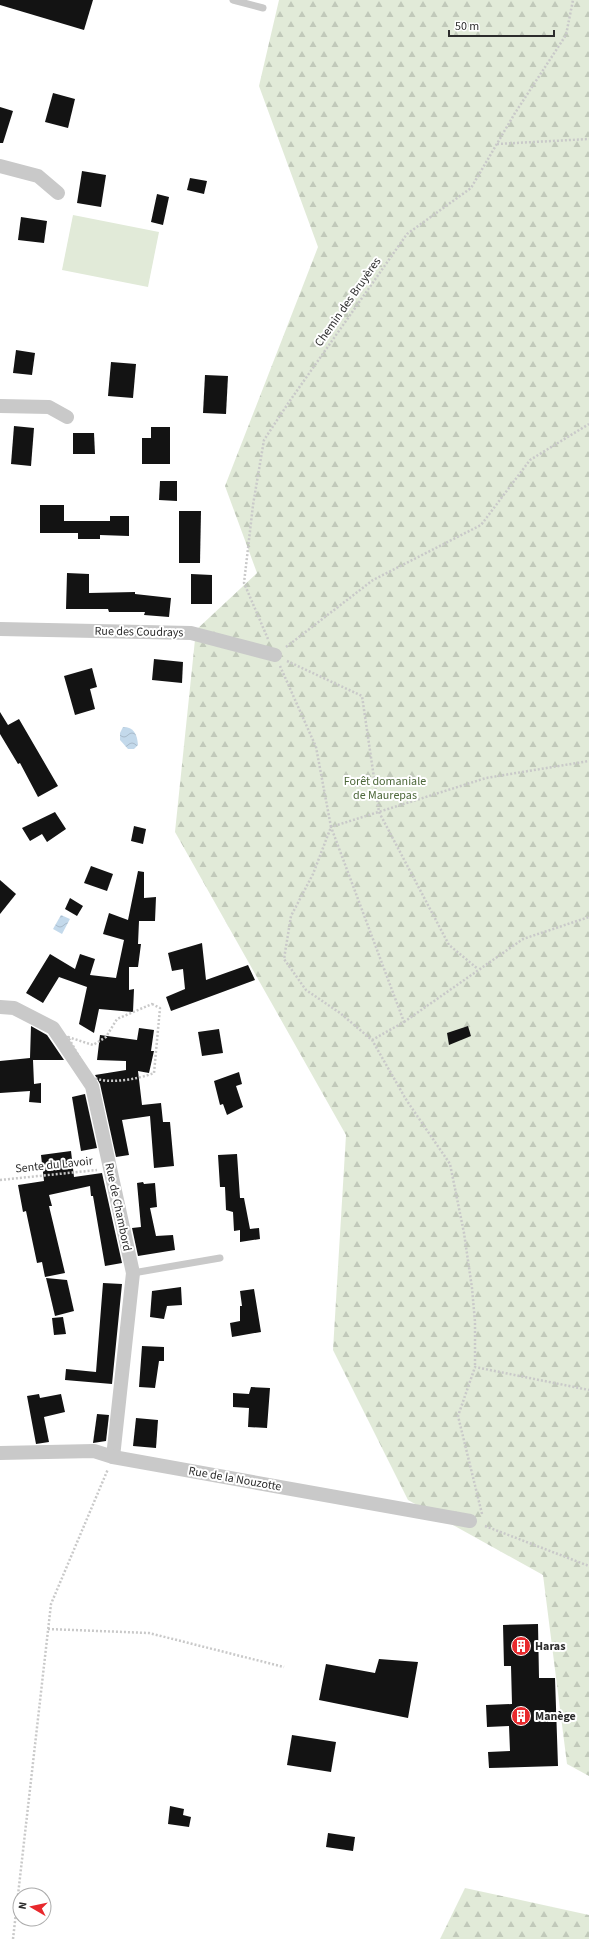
<svg xmlns="http://www.w3.org/2000/svg" width="589" height="1939" viewBox="0 0 589 1939" font-family="'Source Sans 3',sans-serif">
  <style>
    .forest { fill: url(#forest-firs) }
    .park { fill: #e1ead8 }
    .water { fill: url(#water-waves) }
    .building { fill: #131313 }
    .lines { fill: none; stroke-linecap: round; stroke-linejoin: round }
    .path { stroke: #c9c9c9; stroke-width: 2.5; stroke-dasharray: 2 2; stroke-linecap: butt }
    .service { stroke: #c9c9c9; stroke-width: 7 }
    .minor { stroke: #c9c9c9; stroke-width: 14 }
    .labels { text-anchor: middle; dominant-baseline: central; stroke-width: 4; stroke-linejoin: round; paint-order: stroke }
    .street-label { font-size: 12px; fill: #2c2c2c; stroke: #fff }
    .park-label { font-size: 12px; fill: #4c6739; stroke: #fff }
    .poi-label { font-size: 12px; font-weight: bold; fill: #2c2c2c; stroke: #fff; text-anchor: start }
  </style>
  <defs>
    <pattern id="forest-firs" width="22" height="20" patternUnits="userSpaceOnUse"><rect width="22" height="20" fill="#e1ead8"/><path d="M5 1l3.5 6h-7zM16 11l3.5 6h-7z" fill="#c1c9ba"/></pattern>
    <pattern id="water-waves" width="16" height="10" patternUnits="userSpaceOnUse"><rect width="16" height="10" fill="#c3d9eb"/><path d="M0 5q4-4 8 0t8 0" fill="none" stroke="#a8baca"/></pattern>
  </defs>
  <rect width="100%" height="100%" fill="#fff"/>
  <!-- forest -->
  <g class="forest">
    <path d="M279 0H589V1776L567 1764 543 1575 408 1500 333 1350 346 1135 175 832 196 630 257 573 225 486 318 247 259 86Z"/>
    <path d="M465 1888 589 1915V1939H440Z"/>
  </g>
  <!-- park -->
  <path class="park" d="M73 215 159 232 148 287 62 270Z"/>
  <!-- water -->
  <g class="water">
    <path d="M123 727C134 727 137 734 138 745L134 749H128L120 740V733Z"/>
    <path d="M61 915 70 919 62 934 53 929Z"/>
  </g>
  <!-- building -->
  <g class="building">
    <path d="M0 0H93L84 30 0 5Z"/>
    <path d="M53 93 75 99 68 128 45 122Z"/>
    <path d="M0 107 13 111 3 143H0Z"/>
    <path d="M82 171 106 175 101 207 77 203Z"/>
    <path d="M190 178 207 181 204 194 187 190Z"/>
    <path d="M157 194 169 197 163 225 151 222Z"/>
    <path d="M21 217 47 221 44 243 18 240Z"/>
    <path d="M16 350 35 353 32 375 13 373Z"/>
    <path d="M111 362 136 364 133 398 108 396Z"/>
    <path d="M205 375 228 376 226 414 203 413Z"/>
    <path d="M14 426 34 428 31 466 11 464Z"/>
    <path d="M151 427H170V464H142V438H151Z"/>
    <path d="M73 433H94L95 454H73Z"/>
    <path d="M160 481H177V501L159 500Z"/>
    <path d="M40 505H64V521H110V516H129V536L100 535V539H78V533H40Z"/>
    <path d="M179 511H201L200 563H179Z"/>
    <path d="M67 573 89 574V593L135 592V594L171 598 169 617 144 615 145 612H109L108 609H66Z"/>
    <path d="M191 574 212 575V604H191Z"/>
    <path d="M154 659 183 662 182 683 152 680Z"/>
    <path d="M92 668 97 687 90 689 95 709 75 715 64 676Z"/>
    <path d="M0 712 8 725 19 719 58 786 38 797 20 763 18 764 0 734Z"/>
    <path d="M55 812 66 829 47 842 42 834 30 841 22 828Z"/>
    <path d="M134 826 146 829 143 844 131 841Z"/>
    <path d="M91 866 113 874 107 891 84 883Z"/>
    <path d="M138 871 144 872V898L156 897 155 921H139L138 944H141L138 967H129V990L134 989 133 1012 99 1009 94 1033 79 1024 87 987 59 977 43 1003 26 993 50 954 75 969 80 954 95 959 90 975 116 978 124 940 103 934 109 913 128 920Z"/>
    <path d="M0 880 16 894 0 914Z"/>
    <path d="M70 898 83 906 77 916 65 909Z"/>
    <path d="M202 943 206 980 248 965 255 980 171 1011 166 997 185 989 183 969 172 971 168 953Z"/>
    <path d="M31 1026 47 1035 64 1060H33L34 1084 41 1083V1103L29 1102 30 1091 0 1093V1061L30 1058Z"/>
    <path d="M468 1026 471 1036 449 1045 447 1033Z"/>
    <path d="M139 1028 154 1030 151 1051H154L149 1073 138 1071 142 1105 161 1103 163 1122H170L174 1166 154 1168 150 1116 122 1120 129 1155 116 1157 100 1084 95 1075 126 1070V1061L97 1060 100 1035 137 1040Z"/>
    <path d="M219 1029 223 1053 202 1056 198 1032Z"/>
    <path d="M239 1072 242 1084 236 1086 243 1107 227 1115 223 1104 220 1105 214 1081Z"/>
    <path d="M85 1094 97 1148 81 1151 72 1097Z"/>
    <path d="M71 1151 74 1177 102 1173 122 1263 105 1266 93 1196H91L90 1186 49 1195 52 1206H49L65 1273 45 1277 42 1262 37 1263 26 1211 23 1212 18 1185 44 1181 41 1155Z"/>
    <path d="M237 1154 240 1198H244L250 1229 259 1228 260 1239 240 1242V1230L234 1231 233 1212 226 1210 225 1187H220L218 1155Z"/>
    <path d="M143 1182 144 1184 155 1183 157 1207 150 1208 156 1236 173 1235 175 1250 138 1256 132 1228 141 1227 137 1183Z"/>
    <path d="M46 1278 67 1280 74 1311 55 1316Z"/>
    <path d="M103 1283 122 1284 112 1384 65 1380 66 1369 96 1372Z"/>
    <path d="M181 1287 182 1305 167 1306 164 1319 150 1317 152 1291Z"/>
    <path d="M254 1289 261 1332 232 1337 230 1323 240 1321V1306H242L240 1291Z"/>
    <path d="M63 1317 66 1334 54 1335 52 1318Z"/>
    <path d="M142 1346 164 1347V1361H159L155 1388 139 1387Z"/>
    <path d="M251 1387 270 1388 267 1428 248 1427 249 1408 233 1407V1393L249 1394Z"/>
    <path d="M39 1394 40 1398 61 1394 65 1412 44 1417 49 1442 36 1444 27 1396Z"/>
    <path d="M97 1414 109 1415 106 1441 93 1443Z"/>
    <path d="M136 1418 158 1420 156 1448 133 1446Z"/>
    <path d="M538 1624 539 1678H555L558 1766 489 1768 488 1752 510 1751 509 1726 487 1727 486 1705 512 1704 511 1666H504L503 1625Z"/>
    <path d="M379 1659 418 1662 408 1718 319 1700 326 1664 375 1673Z"/>
    <path d="M292 1735 336 1742 331 1772 287 1765Z"/>
    <path d="M170 1806 184 1809 183 1815 191 1817 189 1827 168 1824Z"/>
    <path d="M328 1833 355 1837 353 1851 326 1847Z"/>
  </g>
  <g class="lines">
    <!-- path -->
    <g class="path">
      <path d="M497 144 589 139"/>
      <path d="M268 639 244 583 253 505 264 440 289 402 407 234 471 188 515 113 566 35 573 0"/>
      <path d="M286 647 373 580 481 525 530 460 589 424"/>
      <path d="M287 661 362 696 379 812 449 945 478 969"/>
      <path d="M280 666 316 747 331 827 313 874 291 916 284 959 306 990 340 1013 372 1040 407 1101 450 1164 464 1233 472 1288 475 1322V1367"/>
      <path d="M152 1004 160 1008 154 1073C139 1079 107 1085 93 1077 87 1073 73 1045 68 1037L93 1045 106 1037 117 1019Z"/>
      <path d="M404 1022 523 939 589 917"/>
      <path d="M372 1040 404 1022 331 827 486 778 589 761"/>
      <path d="M0 1180 97 1170"/>
      <path d="M482 1514 458 1416 475 1367 589 1390"/>
      <path d="M485 1526 589 1566"/>
      <path d="M48 1629 149 1633 284 1667"/>
      <path d="M13 1939 51 1604 108 1469"/>
    </g>
    <!-- service -->
    <g class="service">
      <path d="M233 0 263 8"/>
      <path d="M133 1273 220 1258"/>
    </g>
    <!-- minor -->
    <g class="minor">
      <path d="M0 166 38 176 58 193"/>
      <path d="M0 406 49 407 67 417"/>
      <path d="M0 629 191 633 275 655"/>
      <path d="M0 1007 14 1008 53 1028 92 1086 133 1273 113 1457"/>
      <path d="M0 1453 94 1451 113 1457 470 1521"/>
    </g>
  </g>
  <!-- icons -->
  <defs>
    <symbol id="building-disc" viewBox="-11 -11 22 22"><circle r="9.5" fill="#e8282c" stroke="#fff"/><path d="M-4-6H4V6H1V3H-1V6H-4ZM-2.5-4.3h1.7v1.8h-1.7ZM.8-4.3h1.7v1.8H.8ZM-2.5-1h1.7V.8h-1.7ZM.8-1h1.7V.8H.8Z" fill="#fff"/></symbol>
  </defs>
  <g fill-rule="evenodd">
    <use href="#building-disc" x="510" y="1635" width="22" height="22"/>
    <use href="#building-disc" x="510" y="1705" width="22" height="22"/>
  </g>
  <g class="labels">
    <!-- street labels -->
    <g class="street-label">
      <text transform="translate(348 302) rotate(-55)">Chemin des Bruyères</text>
      <text transform="translate(139 632) rotate(1)">Rue des Coudrays</text>
      <text transform="translate(54 1165) rotate(-6)">Sente du Lavoir</text>
      <text transform="translate(118 1207) rotate(78)">Rue de Chambord</text>
      <text transform="translate(235 1479) rotate(10)">Rue de la Nouzotte</text>
    </g>
    <!-- park labels -->
    <g class="park-label">
      <text x="385" y="781">Forêt domaniale<tspan x="385" dy="14">de Maurepas</tspan></text>
    </g>
    <!-- poi labels -->
    <g class="poi-label">
      <text x="535" y="1646">Haras</text>
      <text x="535" y="1716">Manège</text>
    </g>
  </g>
  <!-- north arrow -->
  <g transform="translate(32 1907) rotate(279)"><circle r="19" fill="#ffffff" stroke="#ababab"/>
  <path d="M0-3L7 15L0 10L-7 15Z" fill="#e8282c"/>
  <text y="-6" font-size="11" font-weight="bold" text-anchor="middle" fill="#2c2c2c">N</text>
  </g>
  <!-- scale -->
  <path d="M449 30v6h105v-6" fill="none" stroke="#2c2c2c" stroke-width="2"/>
  <text x="455" y="30" font-size="12" fill="#2c2c2c" stroke="#ffffff" stroke-width="3" paint-order="stroke">50 m</text>
</svg>
